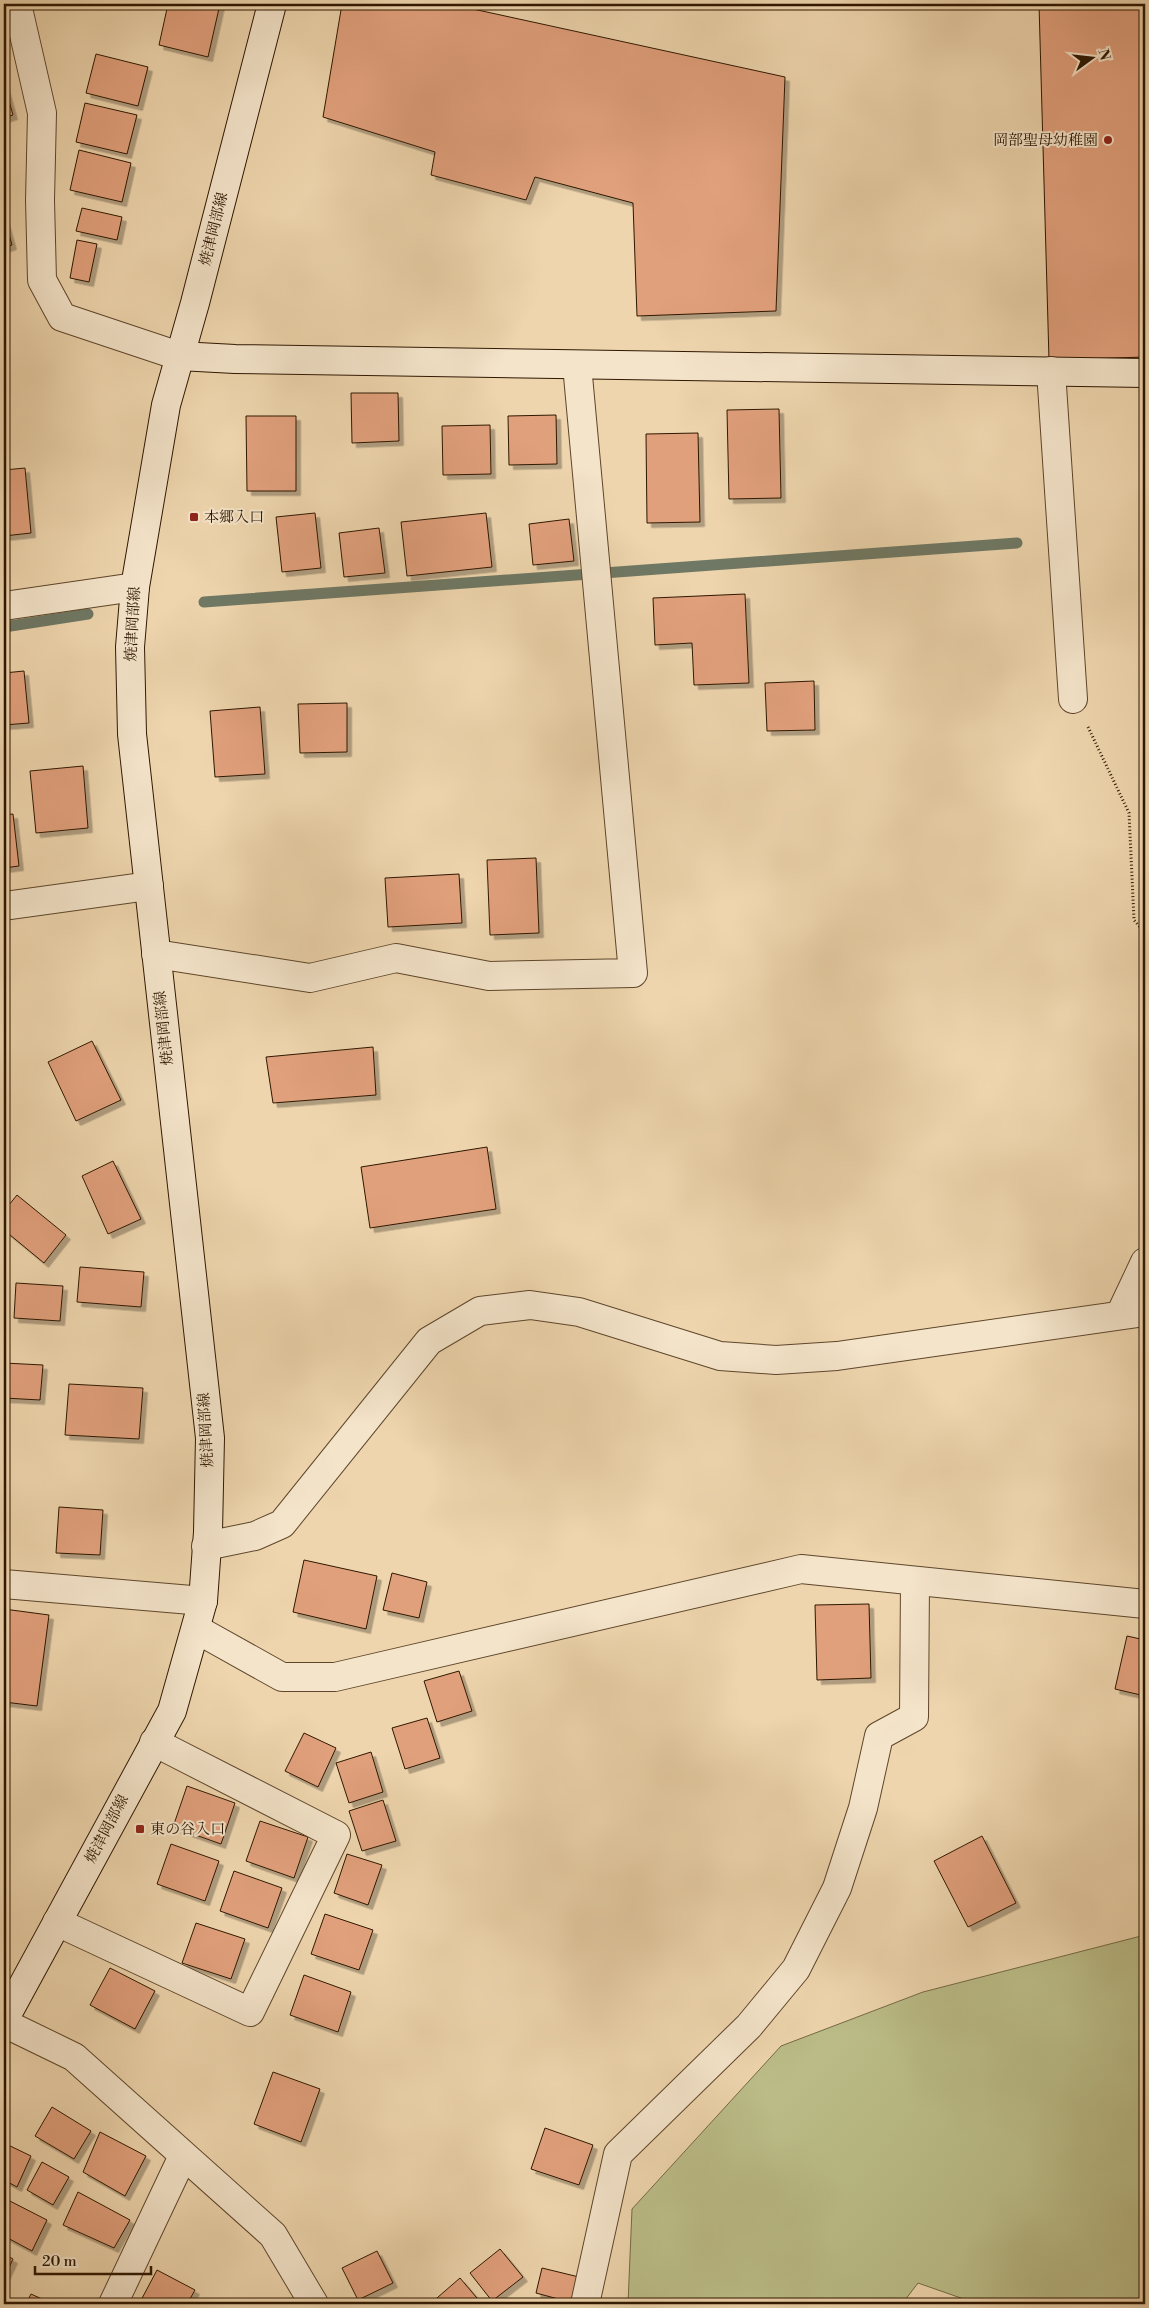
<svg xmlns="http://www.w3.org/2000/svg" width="1149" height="2308" viewBox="0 0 1149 2308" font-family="'Libre Bodoni','Noto Serif JP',serif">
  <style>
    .green { fill: #bbbd88; stroke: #746a44 }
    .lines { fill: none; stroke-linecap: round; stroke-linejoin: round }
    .stream { stroke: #6f7864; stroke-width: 11 }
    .building { fill: #e1a07c; stroke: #2e1700; filter: url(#shadow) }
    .street-casing { stroke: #5e462b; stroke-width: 30 }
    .secondary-casing { stroke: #2e1700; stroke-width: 30 }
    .path { stroke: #2e1700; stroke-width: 3; stroke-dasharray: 1 2.5; stroke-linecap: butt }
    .street { stroke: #f4e4ca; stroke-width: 28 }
    .secondary { stroke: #f4e4ca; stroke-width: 28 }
    .poi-dot { fill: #8f2418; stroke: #f4e4ca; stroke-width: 2 }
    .labels { text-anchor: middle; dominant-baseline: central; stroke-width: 4; stroke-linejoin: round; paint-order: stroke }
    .poi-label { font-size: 15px; fill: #2e1700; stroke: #f4e4ca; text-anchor: start }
    .street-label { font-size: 15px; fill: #2e1700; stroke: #f4e4ca }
  </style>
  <defs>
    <filter id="shadow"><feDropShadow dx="4.5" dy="4.5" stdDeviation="0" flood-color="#0004"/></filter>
  </defs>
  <rect width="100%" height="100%" fill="#eed5ad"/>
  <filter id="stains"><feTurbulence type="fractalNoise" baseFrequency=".004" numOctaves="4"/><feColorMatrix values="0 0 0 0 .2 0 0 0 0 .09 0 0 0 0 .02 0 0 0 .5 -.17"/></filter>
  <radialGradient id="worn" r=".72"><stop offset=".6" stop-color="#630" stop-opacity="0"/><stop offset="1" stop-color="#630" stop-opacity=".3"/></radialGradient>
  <!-- green -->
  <path class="green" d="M1145 1935V2304H978L918 2283 902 2304H628L632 2209 781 2046 923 1992Z"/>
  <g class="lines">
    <!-- stream -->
    <g class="stream">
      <path d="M204 602 1017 543"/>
      <path d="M4 627 88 614"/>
    </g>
  </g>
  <!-- building -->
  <g class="building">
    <path d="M168 4H220L208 57 159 45Z"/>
    <path d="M342 4H450L785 77 776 311 637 316 633 203 535 177 526 200 431 175 435 152 323 117Z"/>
    <path d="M1039 4H1145V357L1049 360Z"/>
    <path d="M96 54 148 67 138 106 86 93Z"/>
    <path d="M4 83 13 115 4 118Z"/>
    <path d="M85 103 137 115 127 154 76 142Z"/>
    <path d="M79 150 131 163 122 202 70 190Z"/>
    <path d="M82 208 122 217 117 240 76 231Z"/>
    <path d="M4 217 12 245 4 248Z"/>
    <path d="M77 240 97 244 89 282 70 278Z"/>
    <path d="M351 393H398L399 441 352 443Z"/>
    <path d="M779 409 781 498 729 499 727 410Z"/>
    <path d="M556 415 557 464 509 465 508 416Z"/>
    <path d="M246 416H296V491H247Z"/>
    <path d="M490 425 491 474 443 475 442 426Z"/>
    <path d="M698 433 700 522 647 523 646 434Z"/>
    <path d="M25 468 31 533 4 536V470Z"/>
    <path d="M315 513 321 568 282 572 276 517Z"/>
    <path d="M486 513 492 567 407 576 401 522Z"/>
    <path d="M569 519 574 561 533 565 529 524Z"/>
    <path d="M379 528 385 573 344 577 339 533Z"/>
    <path d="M745 594 749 683 694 685 692 643 655 645 653 598Z"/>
    <path d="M24 671 29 723 4 725V673Z"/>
    <path d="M814 681 815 730 767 731 765 683Z"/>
    <path d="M347 703V752L300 753 298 704Z"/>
    <path d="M260 707 265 774 215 777 210 711Z"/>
    <path d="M83 766 88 828 36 833 30 771Z"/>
    <path d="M13 814 19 866 4 868V815Z"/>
    <path d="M536 858 539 933 490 935 487 860Z"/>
    <path d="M459 874 462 923 388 927 385 878Z"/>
    <path d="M92 1041 121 1100 76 1121 48 1062Z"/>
    <path d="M373 1047 376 1095 273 1103 266 1057Z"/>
    <path d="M487 1147 496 1209 370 1228 361 1167Z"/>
    <path d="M113 1161 141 1219 108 1234 82 1176Z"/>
    <path d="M17 1195 66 1235 44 1263 4 1230V1211Z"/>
    <path d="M80 1267 144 1272 141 1307 77 1302Z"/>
    <path d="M16 1283 63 1286 60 1321 14 1318Z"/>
    <path d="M4 1363 43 1365 40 1400 4 1398Z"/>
    <path d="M69 1384 143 1388 139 1439 65 1435Z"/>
    <path d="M59 1507 103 1510 100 1555 56 1553Z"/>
    <path d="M304 1560 377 1576 366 1629 293 1612Z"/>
    <path d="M392 1573 427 1582 419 1618 383 1610Z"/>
    <path d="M869 1604 871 1678 817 1680 815 1605Z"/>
    <path d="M4 1609 49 1615 37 1706 4 1702Z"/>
    <path d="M1127 1636 1145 1640V1696L1115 1689Z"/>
    <path d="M459 1671 472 1711 437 1722 424 1681Z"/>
    <path d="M427 1718 440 1758 405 1769 392 1728Z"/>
    <path d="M304 1733 336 1748 318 1787 285 1771Z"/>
    <path d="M371 1752 383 1792 349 1803 336 1763Z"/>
    <path d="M187 1786 235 1803 221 1844 173 1827Z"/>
    <path d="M383 1800 396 1841 362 1851 349 1811Z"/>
    <path d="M260 1821 308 1837 294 1878 246 1861Z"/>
    <path d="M982 1836 1016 1903 968 1927 934 1861Z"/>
    <path d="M171 1844 219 1861 205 1901 157 1884Z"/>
    <path d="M347 1854 382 1865 368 1905 334 1893Z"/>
    <path d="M234 1871 282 1888 268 1928 220 1911Z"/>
    <path d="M325 1914 373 1930 359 1970 311 1954Z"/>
    <path d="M196 1923 245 1939 231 1979 182 1963Z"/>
    <path d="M110 1968 155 1991 135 2029 90 2005Z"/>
    <path d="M304 1975 351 1992 338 2032 290 2015Z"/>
    <path d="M273 2072 320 2089 301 2142 254 2124Z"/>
    <path d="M52 2107 91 2131 74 2159 35 2136Z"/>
    <path d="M545 2128 593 2145 579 2185 531 2169Z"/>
    <path d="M100 2132 146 2156 125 2196 83 2172Z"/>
    <path d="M4 2143 31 2156 17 2187 4 2180Z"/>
    <path d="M42 2162 69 2177 53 2205 27 2190Z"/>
    <path d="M78 2192 130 2220 114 2248 63 2225Z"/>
    <path d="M4 2198 47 2220 32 2251 4 2236Z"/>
    <path d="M500 2249 523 2277 492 2301 470 2273Z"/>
    <path d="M377 2251 393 2283 358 2300 342 2268Z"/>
    <path d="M4 2254 13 2259 4 2278Z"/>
    <path d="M542 2268 579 2277 573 2303 536 2293Z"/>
    <path d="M157 2270 195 2290 187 2304H139Z"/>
    <path d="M460 2278 482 2304H430Z"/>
    <path d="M31 2294 53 2304H26Z"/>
  </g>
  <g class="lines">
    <defs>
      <g id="street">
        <path d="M17 4 42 113 40 200 42 280 62 317 179 356"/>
        <path d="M1051 371 1073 699"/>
        <path d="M4 606 135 587"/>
        <path d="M4 906 149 886"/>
        <path d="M156 954 310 978 396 958 489 976 633 973 577 365"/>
        <path d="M1120 1315 1145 1262"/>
        <path d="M206 1546 255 1536 282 1524 429 1341 480 1311 530 1305 579 1312 720 1356 776 1360 837 1356 1145 1312"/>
        <path d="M4 1584 203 1601"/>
        <path d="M196 1629 282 1677H335L801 1569 1145 1604"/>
        <path d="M57 1922 250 2012 336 1835 154 1742"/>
        <path d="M4 2023 74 2057 273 2235 314 2304"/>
        <path d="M113 2304 183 2156"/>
        <path d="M585 2304 618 2154 749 2026 796 1969 837 1888 863 1808 879 1736 914 1717 915 1581"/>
      </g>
      <g id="secondary">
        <path d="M179 356 235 359 1145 373"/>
        <path d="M4 2020 172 1711 203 1601 208 1532 210 1438 132 734 130 647 135 587 166 405 195 303 272 4"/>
      </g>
    </defs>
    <!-- street casing -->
    <use href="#street" class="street-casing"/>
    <!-- secondary casing -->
    <use href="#secondary" class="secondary-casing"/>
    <!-- path -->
    <path class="path" d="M1088 727 1129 813 1134 920 1145 933"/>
    <!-- street -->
    <use href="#street" class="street"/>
    <!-- secondary -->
    <use href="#secondary" class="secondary"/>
  </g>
  <!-- markers -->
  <g class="poi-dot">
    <circle cx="1108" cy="140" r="5"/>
    <rect x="189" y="512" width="10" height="10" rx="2.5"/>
    <rect x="135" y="1824" width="10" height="10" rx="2.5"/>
  </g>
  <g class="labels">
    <!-- poi labels -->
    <g class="poi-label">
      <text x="1098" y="140" text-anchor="end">岡部聖母幼稚園</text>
      <text x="204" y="517">本郷入口</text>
      <text x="150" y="1829">東の谷入口</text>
    </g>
    <!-- street labels -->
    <g class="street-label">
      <text transform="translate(214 229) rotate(-76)">焼津岡部線</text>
      <text transform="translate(133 624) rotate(-87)">焼津岡部線</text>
      <text transform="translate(164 1028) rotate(-96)">焼津岡部線</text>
      <text transform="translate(206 1430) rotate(-93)">焼津岡部線</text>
      <text transform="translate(107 1829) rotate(-62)">焼津岡部線</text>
    </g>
  </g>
  <!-- margin -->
  <rect width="1149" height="2308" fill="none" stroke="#eed5ad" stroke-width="20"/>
  <rect x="5" y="5" width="1139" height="2298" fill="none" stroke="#2e1700" stroke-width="2.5"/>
  <rect x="10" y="10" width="1129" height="2288" fill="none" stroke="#2e1700"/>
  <!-- north arrow -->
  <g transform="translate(1092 58) rotate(75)" stroke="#f4e4ca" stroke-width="4" paint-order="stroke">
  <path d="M0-4L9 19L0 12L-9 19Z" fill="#2e1700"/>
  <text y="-8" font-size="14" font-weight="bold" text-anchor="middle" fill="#2e1700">N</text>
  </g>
  <!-- scale -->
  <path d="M35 2266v8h116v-8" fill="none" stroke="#2e1700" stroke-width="2.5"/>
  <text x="42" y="2266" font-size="15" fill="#2e1700" stroke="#f4e4ca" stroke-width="4" paint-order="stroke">20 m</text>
  <rect width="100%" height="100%" filter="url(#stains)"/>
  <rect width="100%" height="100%" fill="url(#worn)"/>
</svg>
